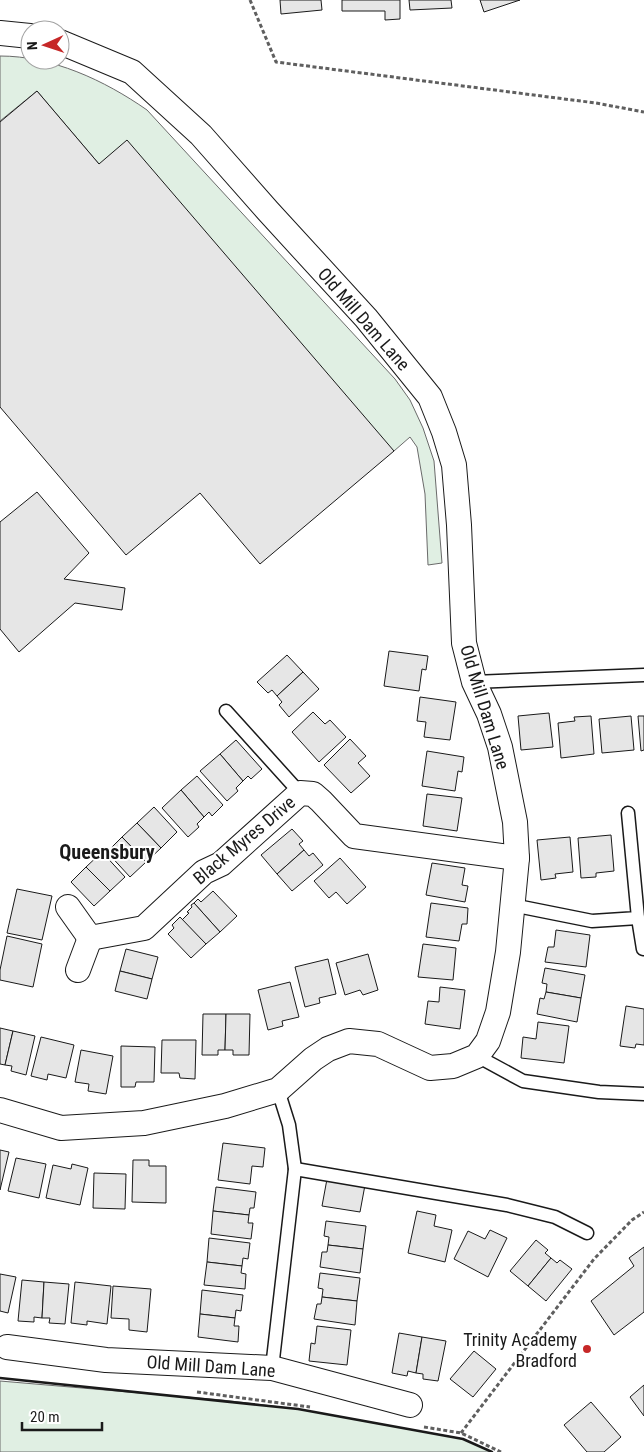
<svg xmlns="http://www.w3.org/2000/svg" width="644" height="1452" viewBox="0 0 644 1452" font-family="'Roboto Condensed',sans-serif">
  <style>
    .green { fill: #e0efe3; stroke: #6a6a6a }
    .building { fill: #e6e6e6; stroke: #1a1a1a }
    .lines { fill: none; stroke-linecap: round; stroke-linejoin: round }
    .service-casing { stroke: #1a1a1a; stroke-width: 15 }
    .minor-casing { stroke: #1a1a1a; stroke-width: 26 }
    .path { stroke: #5f5f5f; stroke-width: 3; stroke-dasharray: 4 2.5; stroke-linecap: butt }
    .service { stroke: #fff; stroke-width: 12 }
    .minor { stroke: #fff; stroke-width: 24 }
    .wall { stroke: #1a1a1a; stroke-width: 2.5 }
    .poi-dot { fill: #c62828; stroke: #fff; stroke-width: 2 }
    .labels { text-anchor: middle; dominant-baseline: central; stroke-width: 4; stroke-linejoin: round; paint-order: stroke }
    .street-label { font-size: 18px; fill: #1a1a1a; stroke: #fff }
    .poi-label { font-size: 18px; fill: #1a1a1a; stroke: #fff; text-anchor: end }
    .quarter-label { font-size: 20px; font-weight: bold; fill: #1a1a1a; stroke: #fff }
  </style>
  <rect width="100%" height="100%" fill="#fff"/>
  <!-- green -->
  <g class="green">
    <path d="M0 56C52 56 104 80 147 110L395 379 410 400 423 428 434 461 442 563 428 565 425 494 417 447 410 437 394 451 99 164 37 91 0 121Z"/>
    <path d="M0 1381 222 1400 298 1409 463 1439 492 1452H0Z"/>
  </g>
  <!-- building -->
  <g class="building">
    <path d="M280 0H321L322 10 281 14Z"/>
    <path d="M342 0H400V19L385 20V11H342Z"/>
    <path d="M409 0H451L452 8 410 10Z"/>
    <path d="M480 0H520L484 12Z"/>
    <path d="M37 91 99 164 127 140 394 451 260 564 200 493 126 555 0 407V122Z"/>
    <path d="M37 492 89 553 64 579 125 588 122 610 75 603 19 652 0 629V522Z"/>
    <path d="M389 651 428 656 426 670 422 669 419 691 384 686Z"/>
    <path d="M287 655 303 672 277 696 272 690 268 693 257 682Z"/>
    <path d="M303 672 319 689 289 717 279 705 282 702 277 696Z"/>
    <path d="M420 697 456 702 450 740 424 737 426 722 417 721Z"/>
    <path d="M313 712 325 724 330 720 346 737 319 762 292 732Z"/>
    <path d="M549 713 553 747 521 750 518 716Z"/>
    <path d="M591 716 594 754 561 758 558 723 575 721 574 717Z"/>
    <path d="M631 716 634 750 602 753 599 719Z"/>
    <path d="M638 716H644V750L641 751Z"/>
    <path d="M350 739 366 756 358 763 370 776 351 793 324 765Z"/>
    <path d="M236 740 262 769 251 779 248 776 243 781 220 754Z"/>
    <path d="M427 751 464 757 462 772 458 771 455 791 422 786Z"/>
    <path d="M220 754 243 781 236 788 238 791 227 801 200 771Z"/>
    <path d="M197 776 223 805 212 816 209 812 204 817 181 790Z"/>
    <path d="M181 790 204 817 197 824 199 827 188 837 162 808Z"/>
    <path d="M427 794 462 798 457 831 423 826Z"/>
    <path d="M154 807 177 832 161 848 137 823Z"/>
    <path d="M137 823 161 848 146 862 122 837Z"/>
    <path d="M292 829 303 841 299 844 304 850 277 874 261 855Z"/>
    <path d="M611 835 614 871 596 873V877L581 878 578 838Z"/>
    <path d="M122 837 146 862 130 877 107 852Z"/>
    <path d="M570 837 573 872 555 874 556 878 541 880 537 840Z"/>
    <path d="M304 850 309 856 313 853 323 865 292 891 277 874Z"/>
    <path d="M102 852 125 877 110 891 86 867Z"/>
    <path d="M340 858 366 887 347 904 336 892 329 898 314 881Z"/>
    <path d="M432 863 465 868 462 885 468 886 465 902 426 895Z"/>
    <path d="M86 867 110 891 94 906 71 882Z"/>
    <path d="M17 889 52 896 42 940 7 933Z"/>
    <path d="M213 891 237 916 220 932 194 903 198 899 201 902Z"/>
    <path d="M194 903 220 932 206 944 182 920 189 913 187 912 192 907 191 905Z"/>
    <path d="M431 903 468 908 467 924H462L459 941 426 937Z"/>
    <path d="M180 917 206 944 191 958 168 934 174 928 172 925Z"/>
    <path d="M556 930 590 935 586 967 545 962 548 947H554Z"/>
    <path d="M7 936 42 944 33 987 0 980V970Z"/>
    <path d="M423 944 456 948 453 980 418 977Z"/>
    <path d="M126 949 158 957 152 979 120 971Z"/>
    <path d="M368 954 378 990 363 995 360 990 345 995 336 963Z"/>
    <path d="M328 959 336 994 319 998 320 1003 305 1007 295 967Z"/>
    <path d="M545 968 585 975 581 998 546 992 547 984 542 983Z"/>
    <path d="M120 971 152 979 147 999 115 991Z"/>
    <path d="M290 982 299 1017 282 1021 283 1026 268 1030 258 990Z"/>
    <path d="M440 987 465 990 460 1029 425 1024 428 1001 439 1002Z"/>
    <path d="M546 992 581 998 577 1022 537 1014 540 998 544 999Z"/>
    <path d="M626 1006 644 1009V1045L636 1044 635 1048 620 1046Z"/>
    <path d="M203 1014H226L225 1050H218V1055H202Z"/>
    <path d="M226 1014H250L249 1055H233V1050H225Z"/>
    <path d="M538 1022 569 1026 564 1063 521 1058 523 1037 536 1039Z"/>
    <path d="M0 1028 13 1031 5 1065 0 1064Z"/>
    <path d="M13 1031 35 1036 26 1075 11 1071 12 1066 5 1065Z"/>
    <path d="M41 1037 74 1045 66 1078 48 1074 47 1080 31 1076Z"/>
    <path d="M162 1040H196L195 1079 180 1078 179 1073H161Z"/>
    <path d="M121 1046 155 1047 154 1082H136L135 1087H121Z"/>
    <path d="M81 1050 113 1056 106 1094 88 1091 89 1084 75 1082Z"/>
    <path d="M223 1143 265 1148 263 1167 252 1166 250 1184 218 1180Z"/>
    <path d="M0 1150 9 1152 0 1190Z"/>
    <path d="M16 1158 46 1164 39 1198 8 1191Z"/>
    <path d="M133 1160H149V1166H166V1203L132 1202Z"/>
    <path d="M72 1164 88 1168 80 1205 46 1198 53 1165 71 1169Z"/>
    <path d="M94 1173 126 1174 125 1209 93 1208Z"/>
    <path d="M327 1179 365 1185 360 1212 322 1206Z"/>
    <path d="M216 1187 256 1192 254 1208H250L249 1215 213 1211Z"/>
    <path d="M213 1211 249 1215 248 1223H253L251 1239 211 1234Z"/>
    <path d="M417 1211 436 1215 434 1226 452 1230 445 1262 408 1253Z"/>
    <path d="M326 1221 366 1226 363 1249 328 1245 329 1237 324 1236Z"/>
    <path d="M490 1230 507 1238 488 1277 454 1259 468 1231 485 1239Z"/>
    <path d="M209 1238 250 1243 248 1259 243 1258 242 1266 207 1262Z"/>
    <path d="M536 1240 548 1250 545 1253 551 1258 528 1286 510 1271Z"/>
    <path d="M328 1245 363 1249 360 1273 320 1267 322 1252H327Z"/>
    <path d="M644 1247V1312L614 1335 591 1301 634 1266 629 1258Z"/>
    <path d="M551 1258 557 1263 560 1260 572 1269 546 1301 528 1286Z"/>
    <path d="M207 1262 242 1266 241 1273 246 1274 245 1289 204 1285Z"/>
    <path d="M320 1273 360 1278 357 1301 322 1297 323 1289 318 1288Z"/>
    <path d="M0 1274 16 1277 8 1313 0 1311Z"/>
    <path d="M22 1280 44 1282 42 1318 34 1317V1322L18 1321Z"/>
    <path d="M44 1282 69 1284 65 1324 49 1323 50 1318H42Z"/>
    <path d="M75 1282 111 1286 107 1324 87 1321V1325L71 1323Z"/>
    <path d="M113 1286 151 1289 147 1332 129 1330V1319L111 1318Z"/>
    <path d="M202 1290 243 1295 241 1311 236 1310 235 1318 200 1314Z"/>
    <path d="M322 1297 357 1301 355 1325 314 1319 317 1304H321Z"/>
    <path d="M200 1314 235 1318 234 1326H239L238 1342 198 1337Z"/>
    <path d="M317 1326 351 1330 347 1365 309 1361 311 1343 315 1344Z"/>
    <path d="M399 1333 422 1337 416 1373 408 1371 407 1376 392 1373Z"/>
    <path d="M422 1337 446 1341 438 1381 423 1379V1374L416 1373Z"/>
    <path d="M474 1351 496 1369 473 1397 450 1379Z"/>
    <path d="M644 1385V1416L630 1397Z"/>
    <path d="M591 1402 621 1437 604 1452H587L564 1425Z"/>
  </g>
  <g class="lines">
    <defs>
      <g id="service">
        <path d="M474 682 644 675"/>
        <path d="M226 711 300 793"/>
        <path d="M512 905 592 921 638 918 628 813"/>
        <path d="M638 918 643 949"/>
        <path d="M477 1056 523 1081 599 1092 644 1094"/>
        <path d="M295 1169 507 1205 555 1217 587 1233"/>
        <path d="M272 1368 295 1169 289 1125 278 1090"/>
      </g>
      <g id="minor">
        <path d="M0 33 30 36"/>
        <path d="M68 907 90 938 144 928 204 872 221 864 300 793 313 794 321 801 354 836 517 858"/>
        <path d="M78 970 90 938"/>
        <path d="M0 1110 61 1128 144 1123 225 1106 278 1090 313 1059 328 1049 349 1041 378 1044 430 1068 453 1066 477 1056 488 1041 498 1012 508 952 517 858 515 822 500 747 489 714 474 682 464 643 459 525 454 465 444 432 430 397 366 318 268 211 201 135 132 72 60 42"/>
        <path d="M7 1347 106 1360 272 1368 410 1405"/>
      </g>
    </defs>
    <!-- service casing -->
    <use href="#service" class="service-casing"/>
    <!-- minor casing -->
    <use href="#minor" class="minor-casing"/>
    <!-- path -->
    <g class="path">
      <path d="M250 0 276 62 596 103 644 112"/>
      <path d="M197 1392 310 1407"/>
      <path d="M424 1427 461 1433 501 1452"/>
      <path d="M461 1433 594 1259 632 1220 644 1212"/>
    </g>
    <!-- service -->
    <use href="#service" class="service"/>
    <!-- minor -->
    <use href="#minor" class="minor"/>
    <!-- wall -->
    <path class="wall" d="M0 1378 298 1409 463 1439 492 1452"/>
  </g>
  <!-- markers -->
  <circle class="poi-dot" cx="587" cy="1349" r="5"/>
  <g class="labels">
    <!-- street labels -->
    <g class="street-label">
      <text transform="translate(364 319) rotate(49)">Old Mill Dam Lane</text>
      <text transform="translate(485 707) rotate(73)">Old Mill Dam Lane</text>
      <text transform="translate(244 840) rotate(-40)">Black Myres Drive</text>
      <text transform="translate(211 1366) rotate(4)">Old Mill Dam Lane</text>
    </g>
    <!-- poi labels -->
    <g class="poi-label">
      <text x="577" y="1339">Trinity Academy<tspan x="577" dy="21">Bradford</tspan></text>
    </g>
    <!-- quarter labels -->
    <g class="quarter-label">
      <text x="107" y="852">Queensbury</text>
    </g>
  </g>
  <!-- north arrow -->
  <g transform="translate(45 45) rotate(267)"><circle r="24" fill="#ffffff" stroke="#a3a3a3"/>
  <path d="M0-4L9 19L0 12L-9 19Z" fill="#c62828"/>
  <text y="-8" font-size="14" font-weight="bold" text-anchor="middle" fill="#1a1a1a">N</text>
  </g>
  <!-- scale -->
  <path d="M22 1422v8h80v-8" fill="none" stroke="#1a1a1a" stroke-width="2.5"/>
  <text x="30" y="1422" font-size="15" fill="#1a1a1a" stroke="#ffffff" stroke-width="4" paint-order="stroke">20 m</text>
</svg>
